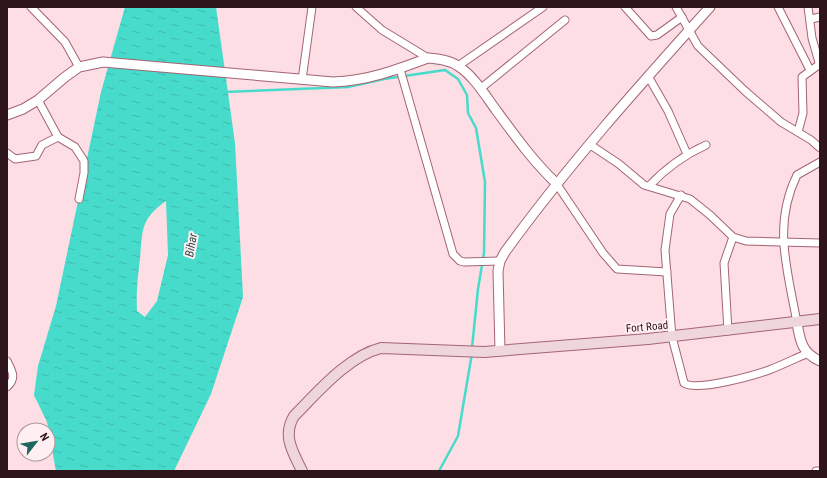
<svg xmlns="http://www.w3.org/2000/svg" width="827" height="478" viewBox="0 0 827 478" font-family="'Roboto Condensed',sans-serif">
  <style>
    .water { fill: url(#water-ripples); fill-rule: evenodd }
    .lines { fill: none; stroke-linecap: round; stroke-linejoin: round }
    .stream { stroke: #46dbca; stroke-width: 2.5 }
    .minor-casing { stroke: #a46474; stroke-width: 9 }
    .tertiary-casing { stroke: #a46474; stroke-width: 11 }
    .secondary-casing { stroke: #a46474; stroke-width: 12 }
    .minor { stroke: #fff; stroke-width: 7 }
    .tertiary { stroke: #fff; stroke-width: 9 }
    .secondary { stroke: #efd5dc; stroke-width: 10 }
    .labels { text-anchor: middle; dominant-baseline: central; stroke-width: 4; stroke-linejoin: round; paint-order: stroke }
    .street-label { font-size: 11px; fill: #2e151b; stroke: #ffeff2 }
    .water-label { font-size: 12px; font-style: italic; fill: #2f4e49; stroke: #ffeff2 }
  </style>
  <defs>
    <pattern id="water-ripples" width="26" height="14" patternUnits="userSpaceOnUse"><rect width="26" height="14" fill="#46dbca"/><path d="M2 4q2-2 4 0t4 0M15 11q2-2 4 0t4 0" fill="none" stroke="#3ebbad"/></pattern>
  </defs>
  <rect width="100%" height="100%" fill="#fcdee4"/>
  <!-- water -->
  <path class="water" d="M125 7H216L235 143 243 297 211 394 174 471H56L47 422 34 395 38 366 56 306 101 92ZM166 201 168 255 157 301 145 317 137 311C136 291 138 277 140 258 143 229 140 220 166 201Z"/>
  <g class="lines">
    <!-- stream -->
    <g class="stream">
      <path d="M225 92 348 87 384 79 445 70 458 79 467 95 468 113 476 128 485 182 484 253 478 289 472 348"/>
      <path d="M439 471 458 436 472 353"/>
    </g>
    <defs>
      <g id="minor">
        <path d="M31 7 65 42 79 67"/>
        <path d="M356 7 382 30 428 58"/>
        <path d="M625 7 651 36 657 35 682 17"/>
        <path d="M676 7 698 46 745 91 781 122 811 140 820 148"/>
        <path d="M778 7 810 70"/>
        <path d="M808 7 812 38 820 66"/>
        <path d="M811 19 820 17"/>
        <path d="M458 66 543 7"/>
        <path d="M400 69 453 254 460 261 464 262 500 261"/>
        <path d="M648 76 668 111 687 154"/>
        <path d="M302 80 312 7"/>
        <path d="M480 89 565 20"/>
        <path d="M38 100 58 137 75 147 84 161V173L79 199"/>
        <path d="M798 132 803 113 802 77 820 64"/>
        <path d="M589 144 619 164 644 185 690 199 710 215 733 237 746 241 820 243"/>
        <path d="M7 153 15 159 36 156 42 145 58 137"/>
        <path d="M556 183 603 253 617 269 667 272"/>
        <path d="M649 186C666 168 684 155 706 145"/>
        <path d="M681 195 670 214 665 250 672 337 684 383C696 392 755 375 769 370 782 365 794 359 806 354"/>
        <path d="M797 323C788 271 772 226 797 175L820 162"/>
        <path d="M728 331 724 263 733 237"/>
        <path d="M7 361C12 371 17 378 7 387"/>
        <path d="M816 471H820"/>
      </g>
      <g id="tertiary">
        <path d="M7 115 23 109 38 100 65 77 79 67 103 62 333 82C367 81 396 70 428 58 438 59 449 60 458 66 473 75 485 95 496 110 515 136 533 161 556 183"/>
        <path d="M797 323C800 341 802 353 820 361"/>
        <path d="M500 351 498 271 500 261 505 252C568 165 639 86 710 7"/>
      </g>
      <path id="secondary" d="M302 471C293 452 282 436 294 416 317 393 348 356 381 348L484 352 648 339 820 319"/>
    </defs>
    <!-- minor casing -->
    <use href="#minor" class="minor-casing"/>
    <!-- tertiary casing -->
    <use href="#tertiary" class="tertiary-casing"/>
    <!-- secondary casing -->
    <use href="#secondary" class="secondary-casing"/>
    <!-- minor -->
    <use href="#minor" class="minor"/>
    <!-- tertiary -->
    <use href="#tertiary" class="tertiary"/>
    <!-- secondary -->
    <use href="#secondary" class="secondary"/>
  </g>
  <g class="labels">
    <!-- street labels -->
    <g class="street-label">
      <text transform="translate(647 327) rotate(-5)">Fort Road</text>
    </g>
    <!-- water labels -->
    <g class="water-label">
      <text transform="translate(191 245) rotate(-80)">Bihar</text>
    </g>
  </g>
  <!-- border -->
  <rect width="827" height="478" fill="none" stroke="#2e151b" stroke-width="16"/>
  <!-- north arrow -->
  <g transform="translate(36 442) rotate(59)"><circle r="19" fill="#ffeff2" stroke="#ab989c"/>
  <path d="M0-3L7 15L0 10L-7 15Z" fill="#1c665d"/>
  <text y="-6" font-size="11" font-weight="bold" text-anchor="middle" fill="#2e151b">N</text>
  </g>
</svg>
